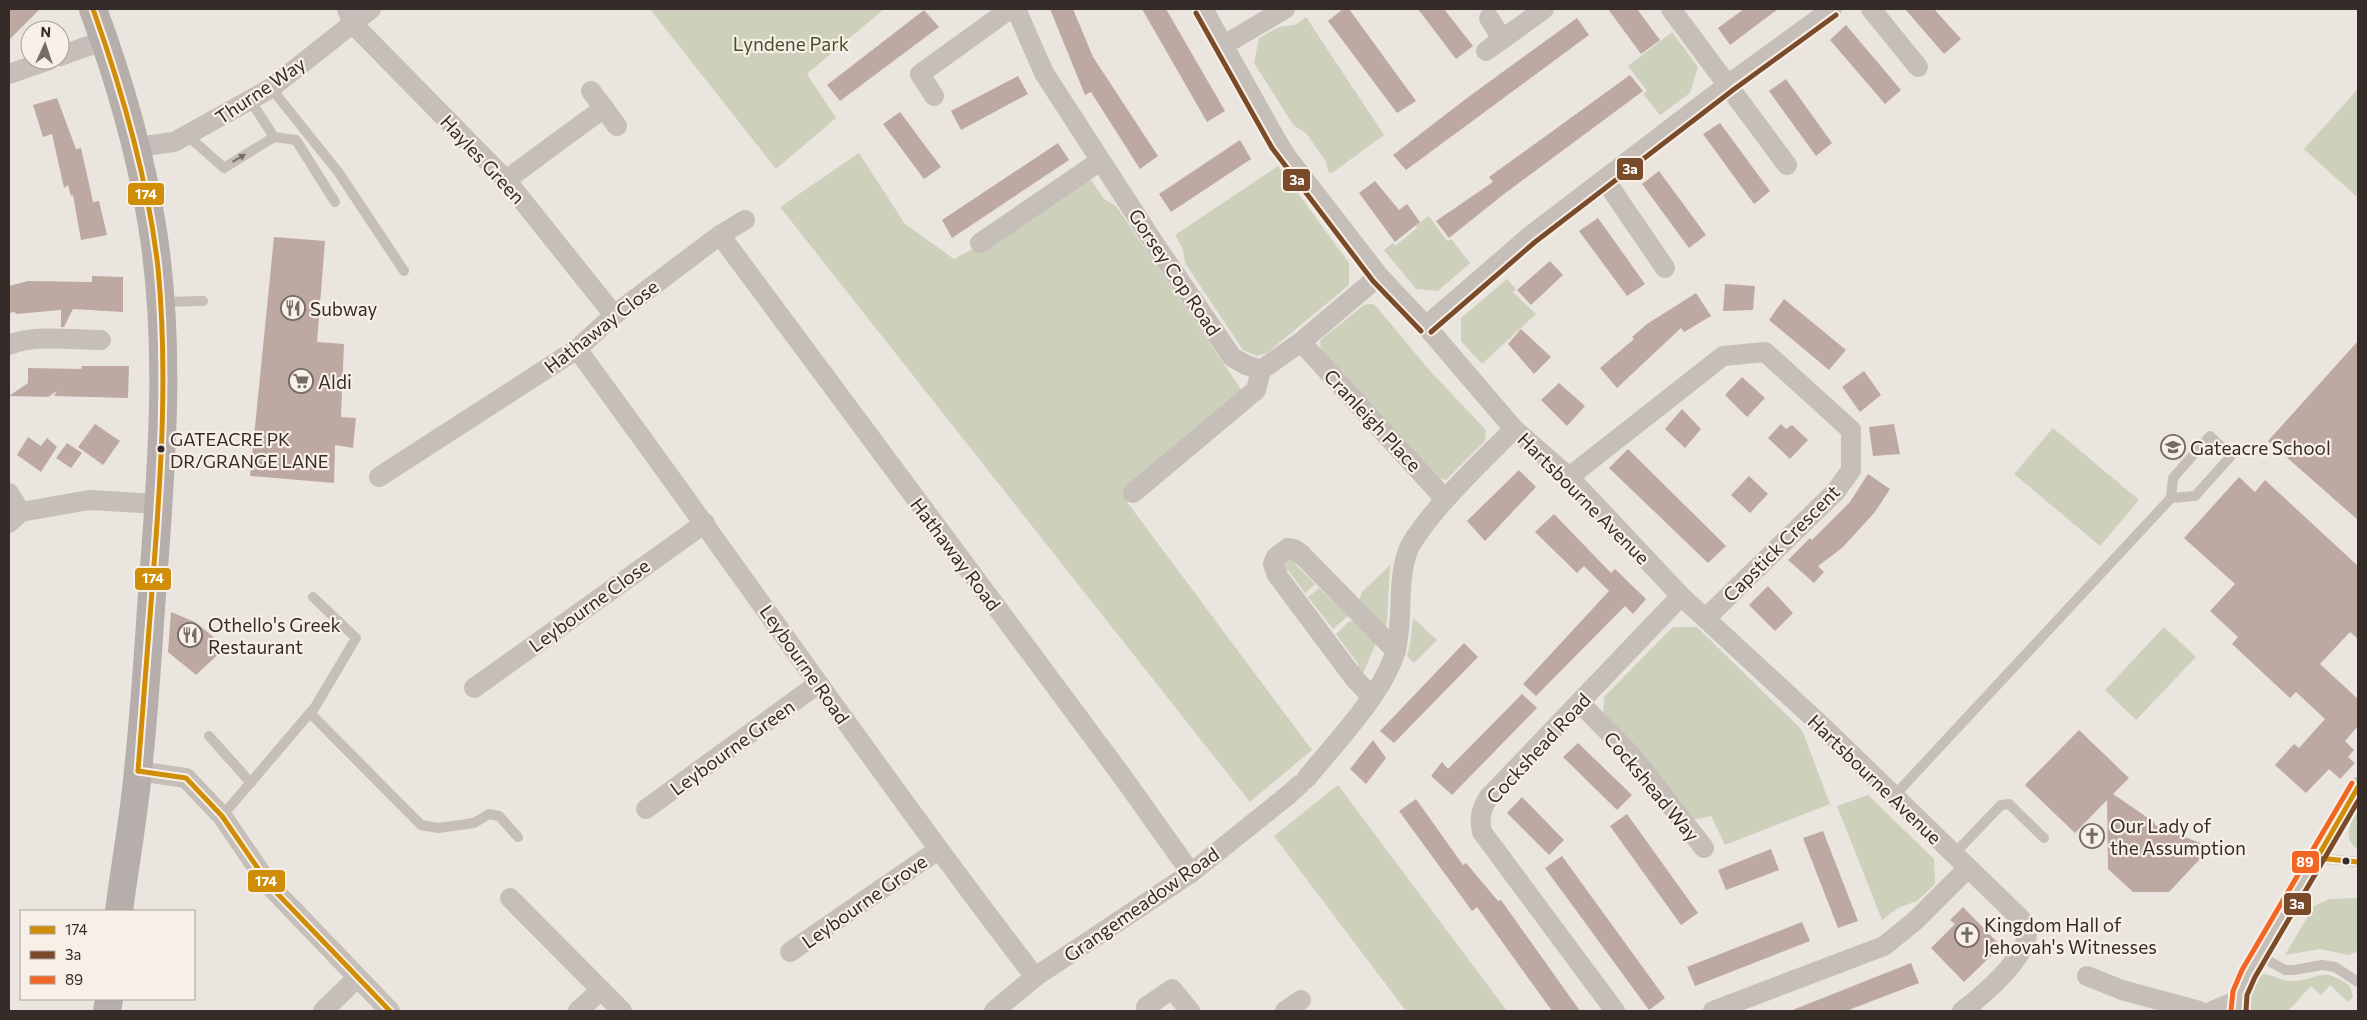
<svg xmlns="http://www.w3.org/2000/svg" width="2367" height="1020" viewBox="0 0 2367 1020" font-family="Commissioner,sans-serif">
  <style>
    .green { fill: #cdd0bb }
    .building { fill: #bea9a2 }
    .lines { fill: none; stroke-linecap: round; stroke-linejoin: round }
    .street-tunnel { stroke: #c7c0bb; stroke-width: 20; stroke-dasharray: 20 10; stroke-linecap: butt }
    .lane { stroke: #c5beb9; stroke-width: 10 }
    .street { stroke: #c5beb9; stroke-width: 20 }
    .secondary { stroke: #b5aeaa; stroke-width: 28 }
    .bus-1-casing { stroke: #f8f0e7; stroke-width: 9 }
    .bus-2-casing { stroke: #f8f0e7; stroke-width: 9 }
    .bus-3-casing { stroke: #f8f0e7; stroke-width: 9 }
    .bus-1 { stroke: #d08d08; stroke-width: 5 }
    .bus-2 { stroke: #7a4b2a; stroke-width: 5 }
    .bus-3 { stroke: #f26522; stroke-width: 5 }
    .oneway { fill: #766d69 }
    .bus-dot { fill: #352b28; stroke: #f8f0e7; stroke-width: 2 }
    .labels { text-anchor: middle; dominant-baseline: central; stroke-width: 4.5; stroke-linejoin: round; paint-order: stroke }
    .bus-label { font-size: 18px; fill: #352b28; stroke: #f8f0e7; text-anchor: start }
    .park-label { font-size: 19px; fill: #45512d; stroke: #f8f0e7 }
    .street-label { font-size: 19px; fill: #352b28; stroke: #f8f0e7 }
    .poi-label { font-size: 19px; fill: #352b28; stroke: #f8f0e7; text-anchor: start }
    .line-badge { stroke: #f8f0e7; stroke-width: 2 }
    .badge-label { font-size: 14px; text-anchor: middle; font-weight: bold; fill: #fff }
  </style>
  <rect width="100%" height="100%" fill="#ebe5e0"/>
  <!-- green -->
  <g class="green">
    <path d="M650 9H884L807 74 836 118 776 169Z"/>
    <path d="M1306 17 1384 135 1332 173H1329L1325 160 1306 133 1294 126 1254 63 1259 38 1279 27 1295 25Z"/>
    <path d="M1672 32 1698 67 1690 93 1660 115 1643 94 1647 91 1628 66Z"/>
    <path d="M2358 89V198L2304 149Z"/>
    <path d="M859 153 905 224 954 259 980 245 1087 174 1104 199 1116 206 1245 395 1128 491 1127 502 1312 750 1250 802 780 207Z"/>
    <path d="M1278 166 1349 263V285L1267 353 1257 356 1243 350 1185 263 1183 249 1175 235Z"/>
    <path d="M1429 216 1447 241 1451 239 1470 263 1438 291 1416 289 1384 250 1393 243 1395 246 1417 228 1416 225Z"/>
    <path d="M1507 279 1516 289 1513 292 1536 314 1482 364 1461 341V318Z"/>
    <path d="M1371 304 1375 305 1431 372 1486 430 1485 441 1446 480 1439 478 1321 350 1320 341 1323 338 1364 305Z"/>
    <path d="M2053 428 2139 500 2100 546 2014 474Z"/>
    <path d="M1284 558 1300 560 1296 565 1315 584 1305 593 1288 570 1282 574Z"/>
    <path d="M1390 565 1387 622 1385 628 1358 603 1362 592Z"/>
    <path d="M1319 588 1348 616 1333 629 1308 597Z"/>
    <path d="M1413 618 1437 640 1414 663 1407 656 1410 644Z"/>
    <path d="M1353 621 1376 643 1362 676 1353 669 1359 665 1336 634 1348 622Z"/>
    <path d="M1673 627H1697L1802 730 1830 804 1725 845 1711 816 1692 820 1603 716 1604 697Z"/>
    <path d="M2164 627 2196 657 2136 720 2105 690Z"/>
    <path d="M1338 785 1507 1011H1406L1274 836Z"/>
    <path d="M1868 795 1934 859 1935 884 1917 901 1898 908 1882 920 1837 806Z"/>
    <path d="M2358 810V850C2342 837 2350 825 2358 810Z"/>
    <path d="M2358 898V949L2356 952 2348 955 2320 949 2285 955 2314 906 2329 899Z"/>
    <path d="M2263 974C2272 974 2281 981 2290 981 2320 981 2320 964 2350 986L2353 997 2348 1002 2330 985 2321 995 2311 986 2288 1011H2249C2250 999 2251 981 2263 974Z"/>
  </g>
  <!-- building -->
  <g class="building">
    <path d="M9 9H40L9 40Z"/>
    <path d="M1050 9H1073L1093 57 1158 156 1140 169 1091 92 1085 95Z"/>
    <path d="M1142 9H1166L1225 111 1207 122Z"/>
    <path d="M1343 9H1349L1416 101 1397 113 1328 21Z"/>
    <path d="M1418 9H1444L1473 46 1456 59Z"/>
    <path d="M1608 9H1637L1660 40 1641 54Z"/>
    <path d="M1744 9H1778L1730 45 1718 28Z"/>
    <path d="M1905 9H1934L1961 39 1944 54Z"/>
    <path d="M924 10 939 27 840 101 827 85Z"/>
    <path d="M1577 18 1589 35 1570 49 1406 170 1393 155 1467 98Z"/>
    <path d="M1846 25 1901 90 1885 104 1830 40Z"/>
    <path d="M1630 75 1643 91 1504 194 1449 238 1436 221 1493 182 1489 177Z"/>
    <path d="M1018 76 1028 94 961 130 951 111Z"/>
    <path d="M1786 79 1832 143 1816 156 1769 91Z"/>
    <path d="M57 98 76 149 81 148 93 202 99 201 107 235 81 240 73 195 71 196 68 185 64 188 52 134 43 137 33 105Z"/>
    <path d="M900 112 941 167 924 179 883 124Z"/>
    <path d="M1720 123 1770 191 1754 204 1703 134Z"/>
    <path d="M1240 140 1251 159 1171 212 1159 194Z"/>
    <path d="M1058 143 1069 160 952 238 942 220Z"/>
    <path d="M1659 171 1706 235 1689 248 1642 184Z"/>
    <path d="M1375 181 1399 210 1407 204 1420 222 1395 242 1359 193Z"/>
    <path d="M1598 218 1645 284 1627 296 1579 231Z"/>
    <path d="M274 237 325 241 317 342 344 344 341 417 356 418 353 448 335 445 334 483 250 476Z"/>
    <path d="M1550 261 1563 275 1531 305 1517 290Z"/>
    <path d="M92 276 123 277V312L73 309 64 327H61V310L16 314 15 312 9 313V286L28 281 92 282Z"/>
    <path d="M1725 284 1755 286 1753 310 1723 311Z"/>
    <path d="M1696 293 1711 316 1684 332 1681 328 1617 388 1600 368 1634 339 1632 337 1647 324Z"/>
    <path d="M1784 299 1846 350 1829 370 1769 320Z"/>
    <path d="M1521 329 1551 357 1534 374 1508 344Z"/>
    <path d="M2358 341V520L2268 441Z"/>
    <path d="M82 366H129L128 398 54 396 57 391 48 397 9 396 28 383V368L81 369Z"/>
    <path d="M1864 371 1881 395 1860 412 1842 387Z"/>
    <path d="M1742 377 1765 398 1747 417 1725 395Z"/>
    <path d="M1559 383 1585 406 1567 426 1541 400Z"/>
    <path d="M1682 409 1701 429 1685 448 1665 429Z"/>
    <path d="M95 424 120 441 103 465 78 447Z"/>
    <path d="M1781 424 1786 429 1792 425 1808 440 1790 459 1768 438Z"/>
    <path d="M1894 424 1900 454 1873 456 1869 427Z"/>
    <path d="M28 437 41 446 47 438 57 447 41 472 17 455Z"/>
    <path d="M67 443 82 453 71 468 56 458Z"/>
    <path d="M1628 449 1726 546 1708 563 1609 468Z"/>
    <path d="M1519 470 1536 487 1485 541 1467 521Z"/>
    <path d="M1868 474 1890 489 1875 512 1842 548 1818 566 1824 572 1814 583 1788 560 1810 538 1812 540 1850 502Z"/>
    <path d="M1749 476 1768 494 1750 513 1731 495Z"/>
    <path d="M2239 477 2255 492 2265 480 2358 566V639L2350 632 2320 664 2358 699V726L2345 741 2354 750 2348 757 2355 763 2340 779 2329 769 2306 793 2275 765 2294 744 2299 748 2325 719 2296 692 2290 698 2232 644 2238 637 2210 611 2235 584 2184 538Z"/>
    <path d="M1554 514 1611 573 1615 569 1646 599 1633 614 1625 606 1536 696 1523 684 1609 591 1584 566 1577 573 1535 532Z"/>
    <path d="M1768 586 1793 613 1775 631 1749 605Z"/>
    <path d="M171 612 195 622 226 647 196 675 168 652Z"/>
    <path d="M1464 643 1478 657 1394 743 1380 731Z"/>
    <path d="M1522 694 1537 708 1452 795 1431 776 1442 762 1448 769Z"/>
    <path d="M2079 730 2129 778 2113 794 2154 822 2155 825 2200 843 2199 860 2169 892H2133L2108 869 2107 800 2075 833 2025 785Z"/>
    <path d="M1373 740 1386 758 1366 784 1350 769Z"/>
    <path d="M1578 743 1632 795 1617 810 1563 757Z"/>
    <path d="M1522 797 1564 840 1549 855 1507 813Z"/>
    <path d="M1416 799 1463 865 1466 863 1498 901 1501 900 1580 1011H1552L1477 907 1472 911 1399 811Z"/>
    <path d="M1627 814 1698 913 1681 925 1610 826Z"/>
    <path d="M1823 831 1858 921 1838 928 1803 838Z"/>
    <path d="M1771 849 1779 870 1726 890 1718 870Z"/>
    <path d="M1562 856 1665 998 1649 1010 1545 868Z"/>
    <path d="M1963 907 2001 946 1964 982 1931 948 1955 924 1950 920Z"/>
    <path d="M1802 922 1810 941 1695 986 1687 967Z"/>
    <path d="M1911 963 1919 983 1846 1011H1790Z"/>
  </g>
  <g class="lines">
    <!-- street-tunnel -->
    <path class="street-tunnel" d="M1287 796 1306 779"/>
    <!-- lane -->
    <g class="lane">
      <path d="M271 88 339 173 404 271"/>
      <path d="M188 136 224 168 274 137 250 100"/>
      <path d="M274 137 296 140 335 202"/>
      <path d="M162 302 203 301"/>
      <path d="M310 713 421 825 438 828 474 823 489 814 499 816 518 837"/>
      <path d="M209 736 251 783"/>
      <path d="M1894 796 2171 498 2173 478 2210 436 2231 456 2195 496 2171 498"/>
      <path d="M222 816 315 707 356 638 313 597"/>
      <path d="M1953 855 2001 805 2009 804 2044 838"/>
      <path d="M2317 858 2358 862"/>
      <path d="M2260 956 2285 970H2294L2322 965 2335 967 2358 982"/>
    </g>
    <!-- street -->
    <g class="street">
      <path d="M347 9 353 24 506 180 614 315"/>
      <path d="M1016 9 1044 73 1156 246 1232 357 1246 365 1261 370 1301 342 1379 276"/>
      <path d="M1203 9 1278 143 1287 157 1379 276 1426 326 1514 429 1569 477 1681 596 1822 726 2021 919C2024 923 2027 928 2027 933 2027 958 1981 997 1962 1011"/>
      <path d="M1671 9 1787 165"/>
      <path d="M1871 9 1918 67"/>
      <path d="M1489 18 1502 39"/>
      <path d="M1224 45 1285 9"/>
      <path d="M1486 51 1544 9"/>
      <path d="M60 56 105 40"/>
      <path d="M9 74 49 60"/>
      <path d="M591 91 617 126"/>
      <path d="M934 96 920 74 1010 9"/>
      <path d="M137 147 174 142 250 100 271 88 371 9"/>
      <path d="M506 180 604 108"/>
      <path d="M1605 180 1665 268"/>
      <path d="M720 235 1122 776 1191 873"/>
      <path d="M980 243 1100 161"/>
      <path d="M1426 326 1530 236 1729 84 1832 9"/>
      <path d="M1301 342 1445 499"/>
      <path d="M9 345C36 334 72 340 101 340"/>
      <path d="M577 349C731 558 877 771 1035 977"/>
      <path d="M379 477 577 349 614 315 720 235 745 220"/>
      <path d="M1569 477 1723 356 1765 352 1851 430V470L1836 491 1706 618"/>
      <path d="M9 493 21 512"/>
      <path d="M1133 493 1256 390 1261 370"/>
      <path d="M9 523 21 512 89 500 159 504"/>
      <path d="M474 688 705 523"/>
      <path d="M1372 697 1354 678 1277 575 1273 564 1276 557 1288 548 1294 549 1301 554 1396 651"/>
      <path d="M1580 703 1633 757 1704 848"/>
      <path d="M138 771 186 778 222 816 270 886 390 1011"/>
      <path d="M1306 779C1334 744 1386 691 1396 649 1404 616 1396 580 1409 548 1414 538 1421 529 1428 520 1454 487 1485 458 1514 429"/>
      <path d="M646 809 818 684"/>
      <path d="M510 898 622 1011"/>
      <path d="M790 952 938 850"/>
      <path d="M2087 976 2122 990 2199 1011"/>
      <path d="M323 1011 357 978"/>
      <path d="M578 1011 601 990"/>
      <path d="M994 1011 1035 977 1191 873 1287 796"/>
      <path d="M1148 1011 1146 1007 1172 989 1190 1011"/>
      <path d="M1285 1011 1301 1000"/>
      <path d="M1615 1011 1482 832C1479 818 1481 810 1488 798L1681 596"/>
      <path d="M1713 1011 1884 946 1916 920 1967 869"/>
      <path d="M2212 1011 2239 1000"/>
      <path d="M2238 1011 2240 993 2248 974 2358 787"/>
    </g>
    <!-- secondary -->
    <g class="secondary">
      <path d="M93 9C119 79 140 151 152 225 170 335 163 445 155 555 149 627 146 699 138 770 134 817 125 864 119 911"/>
      <path d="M107 1011 109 999"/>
    </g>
    <defs>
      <g id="bus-1">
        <path d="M93 9C123 93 148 179 158 268 168 371 161 475 153 578 148 642 143 707 138 771"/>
        <path d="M138 771 186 778 222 816 270 886 390 1011"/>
        <path d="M2358 787 2317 858 2358 862"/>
      </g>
      <g id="bus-2">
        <path d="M1196 13 1272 148 1373 281 1421 331"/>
        <path d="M1431 332 1535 242 1733 90 1836 15"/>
        <path d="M2246 1011 2247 995 2255 977 2358 801"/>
      </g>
      <path id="bus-3" d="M2231 1010 2233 991 2242 970 2352 783"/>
    </defs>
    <!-- bus-1 casing -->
    <use href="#bus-1" class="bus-1-casing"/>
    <!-- bus-2 casing -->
    <use href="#bus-2" class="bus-2-casing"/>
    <!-- bus-3 casing -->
    <use href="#bus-3" class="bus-3-casing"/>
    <!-- bus-1 -->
    <use href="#bus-1" class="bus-1"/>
    <!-- bus-2 -->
    <use href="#bus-2" class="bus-2"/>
    <!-- bus-3 -->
    <use href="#bus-3" class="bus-3"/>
  </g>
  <!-- one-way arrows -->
  <defs><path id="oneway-solid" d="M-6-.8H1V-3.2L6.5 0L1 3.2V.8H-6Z" transform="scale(1.25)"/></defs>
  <use class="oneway" href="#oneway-solid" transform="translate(239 158) rotate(-31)"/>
  <!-- icons -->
  <defs>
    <symbol id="restaurant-ring" viewBox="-11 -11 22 22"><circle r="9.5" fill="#f8f0e7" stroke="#756c68" stroke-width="1.5"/><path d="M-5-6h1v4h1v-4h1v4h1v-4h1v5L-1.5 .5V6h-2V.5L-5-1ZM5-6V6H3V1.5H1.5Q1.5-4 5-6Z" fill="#756c68"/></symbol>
    <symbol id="supermarket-ring" viewBox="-11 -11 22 22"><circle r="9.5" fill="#f8f0e7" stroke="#756c68" stroke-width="1.5"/><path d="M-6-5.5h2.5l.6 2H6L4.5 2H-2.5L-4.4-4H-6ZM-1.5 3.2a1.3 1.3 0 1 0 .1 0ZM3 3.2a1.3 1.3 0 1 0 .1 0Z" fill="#756c68"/></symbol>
    <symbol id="school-ring" viewBox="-11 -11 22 22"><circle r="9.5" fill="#f8f0e7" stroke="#756c68" stroke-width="1.5"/><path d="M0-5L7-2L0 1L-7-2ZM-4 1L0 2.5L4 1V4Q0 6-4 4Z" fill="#756c68"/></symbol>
    <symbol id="church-ring" viewBox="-11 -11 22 22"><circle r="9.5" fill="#f8f0e7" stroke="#756c68" stroke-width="1.5"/><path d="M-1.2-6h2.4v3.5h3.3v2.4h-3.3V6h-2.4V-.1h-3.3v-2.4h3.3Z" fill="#756c68"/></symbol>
  </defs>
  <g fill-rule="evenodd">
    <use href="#restaurant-ring" x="279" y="294" width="28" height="28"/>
    <use href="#supermarket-ring" x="287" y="367" width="28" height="28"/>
    <use href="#school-ring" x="2159" y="433" width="28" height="28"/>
    <use href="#restaurant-ring" x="176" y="621" width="28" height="28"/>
    <use href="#church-ring" x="2078" y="822" width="28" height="28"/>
    <use href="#church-ring" x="1953" y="921" width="28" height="28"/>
  </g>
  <!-- markers -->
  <g class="bus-dot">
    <circle cx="161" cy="449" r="4.5"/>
    <circle cx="2346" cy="861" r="4.5"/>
  </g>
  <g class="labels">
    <!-- bus labels -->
    <g class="bus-label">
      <text x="170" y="439">GATEACRE PK<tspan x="170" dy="22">DR/GRANGE LANE</tspan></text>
    </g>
    <!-- park labels -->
    <g class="park-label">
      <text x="791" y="43">Lyndene Park</text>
    </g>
    <!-- street labels -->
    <g class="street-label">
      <text transform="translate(260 90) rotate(-34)">Thurne Way</text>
      <text transform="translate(483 159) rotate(47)">Hayles Green</text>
      <text transform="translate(1175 272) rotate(56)">Gorsey Cop Road</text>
      <text transform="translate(601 326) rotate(-38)">Hathaway Close</text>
      <text transform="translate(1373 420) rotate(47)">Cranleigh Place</text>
      <text transform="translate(1584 498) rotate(45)">Hartsbourne Avenue</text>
      <text transform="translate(1781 543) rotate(-45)">Capstick Crescent</text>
      <text transform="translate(956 554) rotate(53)">Hathaway Road</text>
      <text transform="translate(589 605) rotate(-36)">Leybourne Close</text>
      <text transform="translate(805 664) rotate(55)">Leybourne Road</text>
      <text transform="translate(732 747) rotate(-36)">Leybourne Green</text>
      <text transform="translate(1538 748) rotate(-47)">Cockshead Road</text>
      <text transform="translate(1875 779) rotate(44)">Hartsbourne Avenue</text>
      <text transform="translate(1652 786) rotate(50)">Cockshead Way</text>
      <text transform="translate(864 901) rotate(-35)">Leybourne Grove</text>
      <text transform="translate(1141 904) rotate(-35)">Grangemeadow Road</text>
    </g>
    <!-- poi labels -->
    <g class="poi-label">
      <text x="310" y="308">Subway</text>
      <text x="318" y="381">Aldi</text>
      <text x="2190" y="447">Gateacre School</text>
      <text x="208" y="624">Othello's Greek<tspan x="208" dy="22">Restaurant</tspan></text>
      <text x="2110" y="825">Our Lady of<tspan x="2110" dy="22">the Assumption</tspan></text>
      <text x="1984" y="924">Kingdom Hall of<tspan x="1984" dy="22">Jehovah's Witnesses</tspan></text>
    </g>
  </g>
  <g class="line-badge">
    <rect x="1616" y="157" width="28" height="24" rx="5" fill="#7a4b2a"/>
    <rect x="1282" y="168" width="29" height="24" rx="5" fill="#7a4b2a"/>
    <rect x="127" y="182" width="38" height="24" rx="5" fill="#d08d08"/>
    <rect x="134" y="567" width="38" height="24" rx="5" fill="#d08d08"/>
    <rect x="2291" y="850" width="29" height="24" rx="5" fill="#f26522"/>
    <rect x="247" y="869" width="39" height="24" rx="5" fill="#d08d08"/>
    <rect x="2283" y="892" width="29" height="24" rx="5" fill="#7a4b2a"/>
  </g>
  <g class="badge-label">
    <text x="1630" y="174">3a</text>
    <text x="1297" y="185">3a</text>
    <text x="146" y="199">174</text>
    <text x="153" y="583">174</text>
    <text x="2305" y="867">89</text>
    <text x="266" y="886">174</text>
    <text x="2297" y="909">3a</text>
  </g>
  <!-- border -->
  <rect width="2367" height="1020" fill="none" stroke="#352b28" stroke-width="20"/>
  <!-- legend -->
  <rect x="20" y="910" width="175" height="90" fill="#f8f0e7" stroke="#aaa19b"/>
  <rect x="30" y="926" width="25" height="8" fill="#d08d08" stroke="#aaa19b"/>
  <text x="65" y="935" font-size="15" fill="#352b28">174</text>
  <rect x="30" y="951" width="25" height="8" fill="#7a4b2a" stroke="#aaa19b"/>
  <text x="65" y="960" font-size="15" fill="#352b28">3a</text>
  <rect x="30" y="976" width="25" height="8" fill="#f26522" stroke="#aaa19b"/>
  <text x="65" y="985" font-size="15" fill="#352b28">89</text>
  <!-- north arrow -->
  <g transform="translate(45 45) rotate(3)"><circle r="24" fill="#f8f0e7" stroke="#aaa19b"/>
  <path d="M0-4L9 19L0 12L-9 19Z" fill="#756c68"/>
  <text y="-8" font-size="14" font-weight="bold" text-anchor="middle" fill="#352b28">N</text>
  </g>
</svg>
